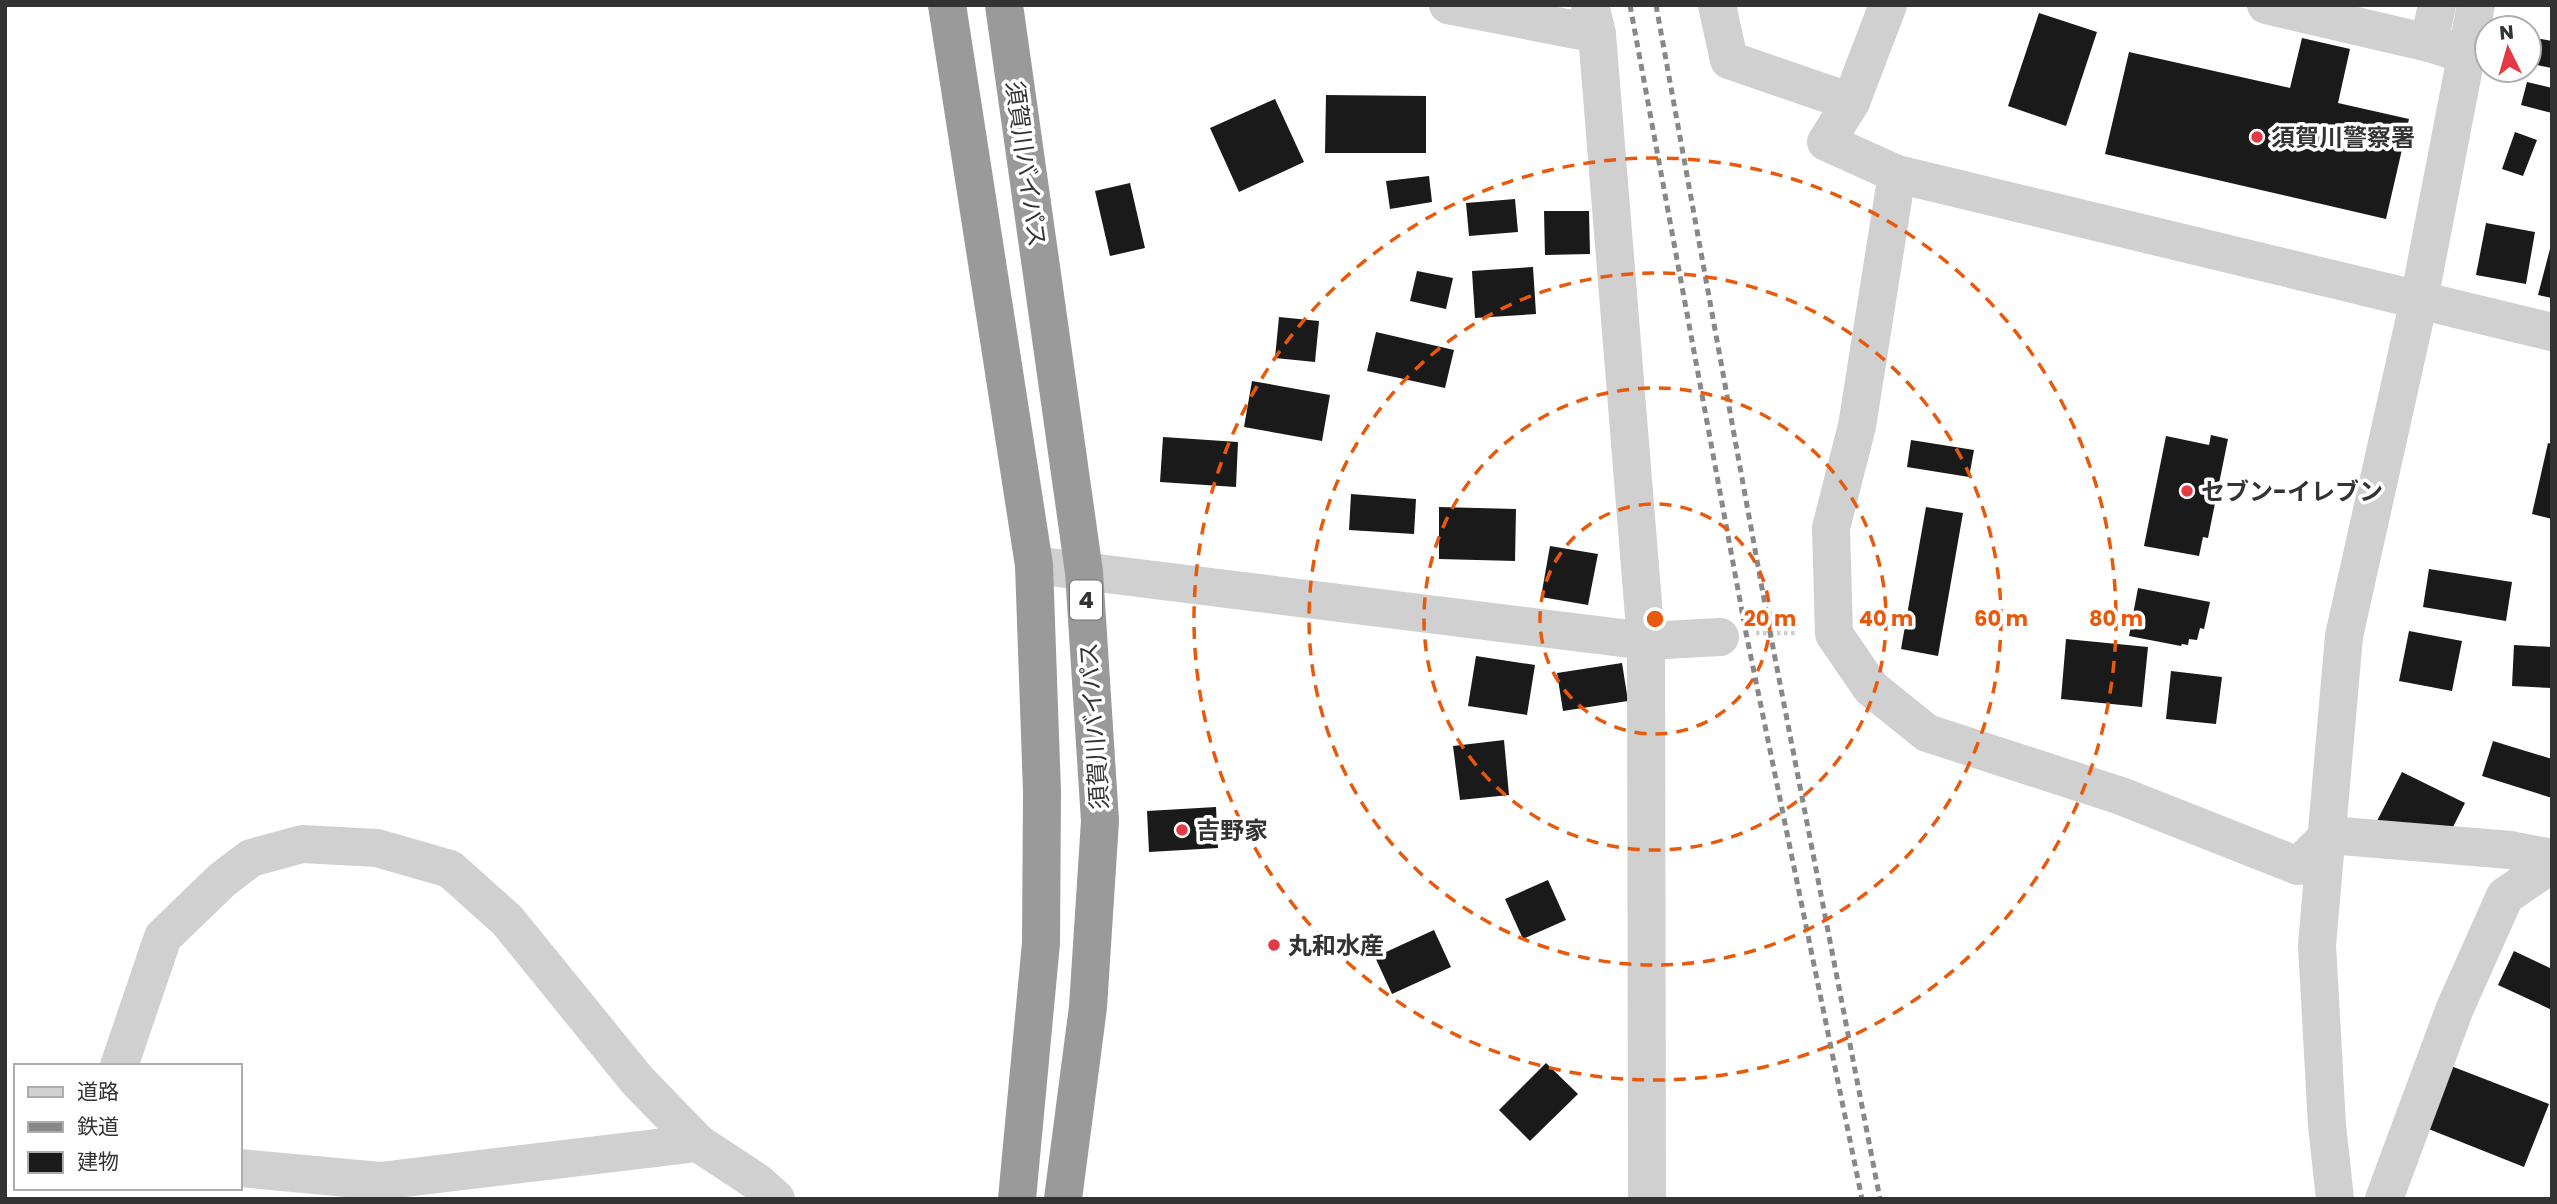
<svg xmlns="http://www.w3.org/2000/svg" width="2557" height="1204" viewBox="0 0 2557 1204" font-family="Poppins,'Noto Sans JP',sans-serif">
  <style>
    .building { fill: #1a1a1a }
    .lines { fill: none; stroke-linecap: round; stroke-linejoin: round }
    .path { stroke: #cdcdcd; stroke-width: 4.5; stroke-dasharray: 3.5 3.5; stroke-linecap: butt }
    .minor { stroke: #d0d0d0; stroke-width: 38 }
    .highway { stroke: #9a9a9a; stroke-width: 38 }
    .rail { stroke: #888; stroke-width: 5; stroke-dasharray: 7 5; stroke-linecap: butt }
    .ring { fill: none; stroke: #e8590c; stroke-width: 3.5; stroke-dasharray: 12 9 }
    .poi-dot { fill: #e63946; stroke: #fff; stroke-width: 2.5 }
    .labels { text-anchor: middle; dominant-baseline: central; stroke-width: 7; stroke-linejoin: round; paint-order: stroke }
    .shield { fill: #fff; stroke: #707070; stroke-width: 2 }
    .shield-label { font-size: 23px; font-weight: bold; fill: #333 }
    .poi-label { font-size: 24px; font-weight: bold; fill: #333; stroke: #fff; text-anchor: start }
    .street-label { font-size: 24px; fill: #333; stroke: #fff }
    .centre { fill: #e8590c; stroke: #fff; stroke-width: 3.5 }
    .ring-label { font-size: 21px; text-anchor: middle; font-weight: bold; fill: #e8590c; stroke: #fff; stroke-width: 7; stroke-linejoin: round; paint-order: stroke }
  </style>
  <rect width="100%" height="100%" fill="#fff"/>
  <!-- building -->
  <g class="building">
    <path d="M2039 13 2097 32 2066 126 2008 106Z"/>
    <path d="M2302 38 2350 49 2338 103 2409 119 2386 219 2105 154 2129 52 2290 88Z"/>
    <path d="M2536 38 2552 41V68L2531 64Z"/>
    <path d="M2527 82 2552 88V113L2521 105Z"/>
    <path d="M1326 95 1426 96V153H1325Z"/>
    <path d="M1275 99 1304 162 1239 192 1210 128Z"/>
    <path d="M2515 132 2537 140 2523 176 2502 169Z"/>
    <path d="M1429 176 1432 202 1390 209 1386 181Z"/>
    <path d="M1130 183 1145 248 1110 256 1095 191Z"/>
    <path d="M1515 199 1518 232 1469 236 1466 203Z"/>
    <path d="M1544 211H1589L1590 254 1545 255Z"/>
    <path d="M2486 223 2535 232 2526 284 2476 275Z"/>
    <path d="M2551 245H2552V298L2538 295Z"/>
    <path d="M1533 267 1536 314 1475 318 1472 271Z"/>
    <path d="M1417 271 1453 278 1446 309 1410 301Z"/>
    <path d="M1279 317 1319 321 1315 362 1275 358Z"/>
    <path d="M1376 332 1454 350 1445 388 1367 371Z"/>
    <path d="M1252 381 1330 395 1322 441 1244 427Z"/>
    <path d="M2211 435 2228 439 2208 538 2203 537 2199 556 2144 546 2166 436 2209 445Z"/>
    <path d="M1163 437 1238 442 1236 487 1160 482Z"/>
    <path d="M1911 440 1974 450 1969 477 1907 467Z"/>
    <path d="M2548 443 2552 444V519L2532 514Z"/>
    <path d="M1351 494 1416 499 1414 534 1349 530Z"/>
    <path d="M1439 507 1516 509 1515 561 1439 559Z"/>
    <path d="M1926 507 1963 513 1938 656 1901 649Z"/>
    <path d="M1550 546 1598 554 1588 605 1541 597Z"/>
    <path d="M2429 569 2512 582 2506 621 2423 607Z"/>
    <path d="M2138 588 2210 602 2204 629 2200 628 2197 640 2189 639 2188 645 2182 644 2181 646 2129 636Z"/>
    <path d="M2409 631 2462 641 2452 691 2399 681Z"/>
    <path d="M2066 639 2148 647 2142 707 2061 699Z"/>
    <path d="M2514 645 2552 647V688L2512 686Z"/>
    <path d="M1476 656 1535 665 1527 715 1468 706Z"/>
    <path d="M1622 663 1628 701 1563 711 1557 673Z"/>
    <path d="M2171 671 2222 677 2216 724 2166 719Z"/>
    <path d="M1504 740 1509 795 1460 800 1453 746Z"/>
    <path d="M2493 741 2552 759V798L2482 776Z"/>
    <path d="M2402 772 2465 803 2440 853 2377 821Z"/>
    <path d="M1216 807 1218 848 1149 852 1147 811Z"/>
    <path d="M1548 880 1566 920 1523 939 1505 899Z"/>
    <path d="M1434 930 1451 967 1392 994 1375 957Z"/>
    <path d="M2514 951 2552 969V1010L2498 985Z"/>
    <path d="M1546 1063 1578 1094 1530 1141 1499 1110Z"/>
    <path d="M2451 1066 2549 1104 2524 1167 2426 1128Z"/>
  </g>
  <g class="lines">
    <!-- path -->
    <path class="path" d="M1756 633H1796"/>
    <!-- minor -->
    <g class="minor">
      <path d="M1448 5 1597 34"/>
      <path d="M1590 5 1597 34 1646 641 1647 1199"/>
      <path d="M1717 5 1729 60 1851 102 1826 142 1897 174 2552 332"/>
      <path d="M2266 5 2429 43 2467 55"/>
      <path d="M2429 43 2437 5"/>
      <path d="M1851 102 1888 5"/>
      <path d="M1897 174 1857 426 1831 528 1834 634 1871 688 1927 733 2121 796 2298 866 2329 835 2510 850 2552 858"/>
      <path d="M1034 565 1646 641 1720 637"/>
      <path d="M119 1066 163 937 222 880 251 858 302 844 377 848 450 869 507 920 637 1080 698 1143"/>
      <path d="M240 1168 380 1181 698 1143 757 1182 776 1199"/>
      <path d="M2335 1199 2327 1125 2317 945 2344 636 2419 300 2476 5"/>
      <path d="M2384 1199 2455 1008 2505 896 2552 864"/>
    </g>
    <!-- highway -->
    <g class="highway">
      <path d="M947 5 1034 565 1042 792 1041 943 1017 1199"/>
      <path d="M1004 5 1084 572 1100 821 1088 1007 1063 1199"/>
    </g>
    <!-- rail -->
    <g class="rail">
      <path d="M1630 5 1746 633 1862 1199"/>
      <path d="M1656 5 1770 632 1880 1199"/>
    </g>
  </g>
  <!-- distance rings -->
  <g class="ring">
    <circle cx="1655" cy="619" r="115"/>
    <circle cx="1655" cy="619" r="231"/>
    <circle cx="1655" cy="619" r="346"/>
    <circle cx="1655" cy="619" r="461"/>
  </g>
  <!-- markers -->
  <g class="poi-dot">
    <circle cx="2257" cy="137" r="7"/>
    <circle cx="2187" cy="491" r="7"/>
    <circle cx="1182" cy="830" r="7"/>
    <circle cx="1274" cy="945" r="7"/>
  </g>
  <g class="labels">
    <!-- shield labels -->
    <rect class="shield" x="1070" y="580.5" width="32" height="39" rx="5"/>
    <g class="shield-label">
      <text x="1086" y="600">4</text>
    </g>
    <!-- poi labels -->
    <g class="poi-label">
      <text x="2271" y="137">須賀川警察署</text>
      <text x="2201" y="491">セブン-イレブン</text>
      <text x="1196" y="830">吉野家</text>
      <text x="1288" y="945">丸和水産</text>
    </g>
    <!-- street labels -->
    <g class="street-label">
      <text transform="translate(1026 164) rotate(82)">須賀川バイパス</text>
      <text transform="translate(1094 726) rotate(-94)">須賀川バイパス</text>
    </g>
  </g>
  <circle cx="1655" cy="619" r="10" class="centre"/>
  <g class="ring-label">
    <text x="1770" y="626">20 m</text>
    <text x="1886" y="626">40 m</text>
    <text x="2001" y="626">60 m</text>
    <text x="2116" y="626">80 m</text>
  </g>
  <!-- border -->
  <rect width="2557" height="1204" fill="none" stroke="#333333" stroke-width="14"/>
  <!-- legend -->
  <rect x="14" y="1064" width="228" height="126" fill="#ffffff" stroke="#adadad" stroke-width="2"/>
  <rect x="28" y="1087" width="35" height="10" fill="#d0d0d0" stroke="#adadad" stroke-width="2"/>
  <text x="77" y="1099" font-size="21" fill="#333333">道路</text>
  <rect x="28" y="1122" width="35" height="10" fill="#888888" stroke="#adadad" stroke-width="2"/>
  <text x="77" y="1134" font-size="21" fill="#333333">鉄道</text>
  <rect x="28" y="1152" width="35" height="21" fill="#1a1a1a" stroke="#adadad" stroke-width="2"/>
  <text x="77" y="1169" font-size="21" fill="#333333">建物</text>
  <!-- north arrow -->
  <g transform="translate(2508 49) rotate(355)"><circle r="33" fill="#ffffff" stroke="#adadad" stroke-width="2"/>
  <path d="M0-5L12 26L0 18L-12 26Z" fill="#e63946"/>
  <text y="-10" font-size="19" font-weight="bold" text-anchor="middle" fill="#333333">N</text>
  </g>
</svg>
